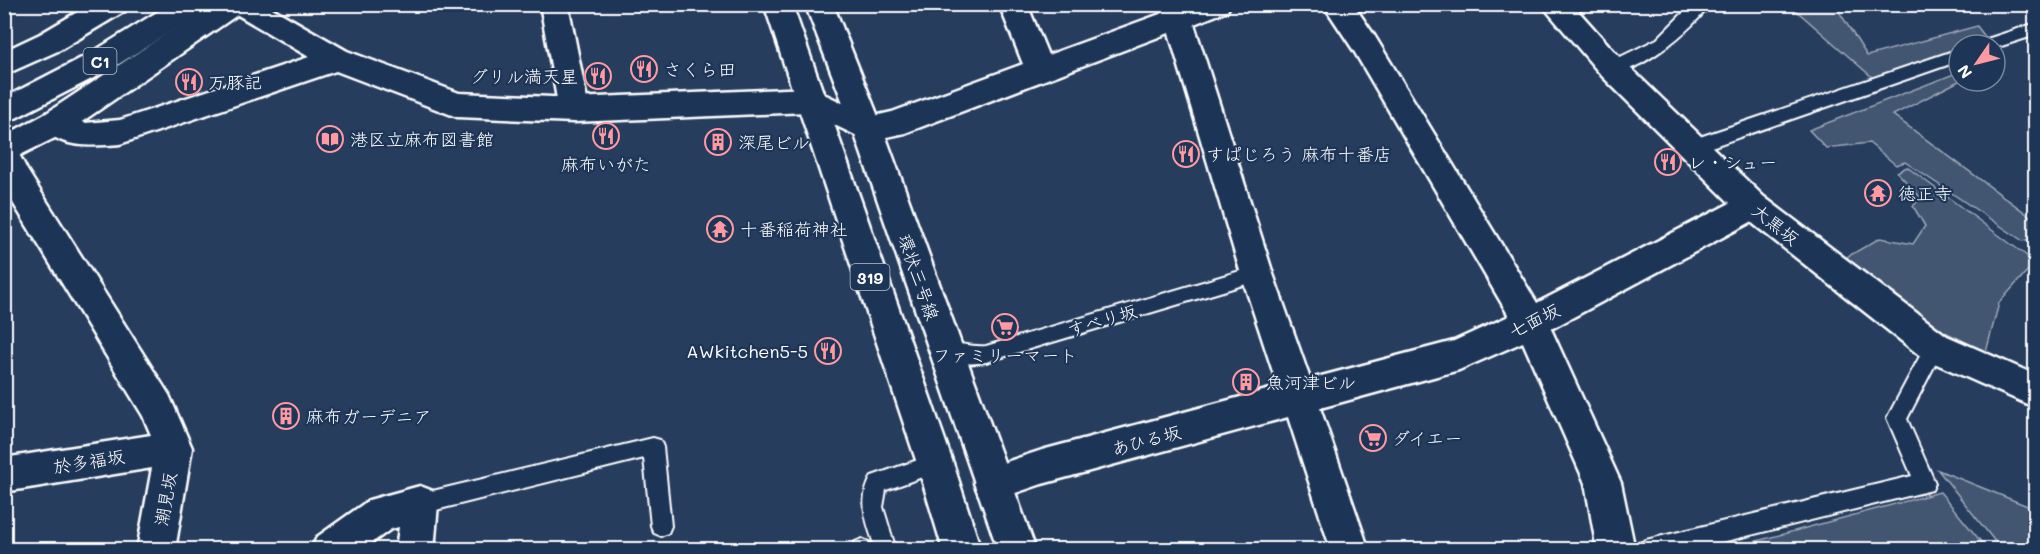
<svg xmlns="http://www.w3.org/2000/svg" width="2040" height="554" viewBox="0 0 2040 554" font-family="Mali,'Klee One',sans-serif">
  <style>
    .green { fill: #425672; stroke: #a0aab8; stroke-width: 1.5 }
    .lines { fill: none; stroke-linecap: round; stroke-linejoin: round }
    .service-casing { stroke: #fff; stroke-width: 4 }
    .minor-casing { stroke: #fff; stroke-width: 5 }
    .tertiary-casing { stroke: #fff; stroke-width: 5 }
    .secondary-casing { stroke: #fff; stroke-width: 5 }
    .primary-casing { stroke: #fff; stroke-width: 5 }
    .motorway-casing { stroke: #fff; stroke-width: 5 }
    .service { fill: #1d3557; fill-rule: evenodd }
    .minor { fill: #1d3557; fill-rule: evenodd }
    .tertiary { fill: #1d3557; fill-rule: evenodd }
    .secondary { fill: #1d3557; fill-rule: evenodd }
    .primary { fill: #1d3557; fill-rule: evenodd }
    .motorway { fill: #1d3557; fill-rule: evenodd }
    .labels { text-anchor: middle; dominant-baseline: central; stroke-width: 4.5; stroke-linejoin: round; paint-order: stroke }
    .shield { fill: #1d3557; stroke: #bbc2cd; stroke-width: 1.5 }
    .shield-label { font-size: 16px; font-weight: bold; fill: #fff }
    .poi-label { font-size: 18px; fill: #fff; stroke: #1d3557; text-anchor: start }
    .street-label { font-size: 18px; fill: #fff; stroke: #1d3557 }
  </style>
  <rect width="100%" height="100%" fill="#263d5e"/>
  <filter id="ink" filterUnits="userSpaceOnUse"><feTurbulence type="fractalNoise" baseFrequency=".0167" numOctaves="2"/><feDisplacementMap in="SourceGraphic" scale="12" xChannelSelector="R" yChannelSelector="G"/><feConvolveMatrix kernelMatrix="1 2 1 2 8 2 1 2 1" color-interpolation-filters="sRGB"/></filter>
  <g filter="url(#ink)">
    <!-- green -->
    <g class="green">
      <path d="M1790 5H1835L1867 56 1977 26 1986 38 1967 45H1959V48L1873 78Z"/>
      <path d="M1959 72V81L1893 115 2035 220V237L2023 241 1905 162 1896 165 1869 143 1826 148 1809 130Z"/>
      <path d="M1907 167 2035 262 1999 303 1986 352 1918 319 1845 258 1880 238 1913 244 1925 226 1913 206 1921 198 1897 172Z"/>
      <path d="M1938 470 2035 509V549H2001Z"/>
      <path d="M1940 492 1987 549H1727Z"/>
    </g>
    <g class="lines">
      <defs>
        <g id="service">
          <path d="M1692 4H1710C1697 26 1632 81 1606 72L1604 68 1606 64 1657 39Z"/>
          <path d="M2036 23V35L1995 48V45H1979L1981 41Z"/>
          <path d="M1959 49V61L1694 153 1688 151 1686 146 1688 141Z"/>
          <path d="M1257 266 1263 269 1266 274 1263 279 986 362C970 365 953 363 938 357L936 351 938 345C953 340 970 348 986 346Z"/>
          <path d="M1935 339 1942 341 1944 347 1907 419 1935 483 1932 490 1690 550H1636L1639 543 1646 540 1912 476 1887 418 1928 341Z"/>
          <path d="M653 438 660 440 663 447 671 526 668 533 661 536 654 533 651 526 644 458 420 514 413 511 410 504 413 497 420 494Z"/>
          <path d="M935 454 942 456 945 463 942 470 886 490 883 507 896 550H876C867 523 857 502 872 476Z"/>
          <path d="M862 539 869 542 872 550H852L855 542Z"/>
        </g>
        <g id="minor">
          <path d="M540 4H568L589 110 585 118 574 122 563 118 559 110Z"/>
          <path d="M999 4H1027L1048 55 1163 13 1160 4H1231L1227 11 1194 24 1273 274 1310 379 1454 341 1509 316 1354 51 1323 4H1353L1374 35 1537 303 1742 197 1753 193 1764 197 1769 206 1764 215 1551 329 1621 483 1635 550H1597L1585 483 1523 342 1459 370 1320 408 1369 550H1331L1288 417 1042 484 992 501 979 495 974 483 979 471 1042 450 1278 387 1241 274 1169 33 905 133 868 141 857 138 853 129 857 120 892 112 1023 64Z"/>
          <path d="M4 143 15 146 27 170 169 395 192 448 175 550H137L152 468 4 492V458L151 435 143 416 4 188Z"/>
          <path d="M420 486 433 491 438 504 434 550H396L399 527 391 529 362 550H311L317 537 369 500Z"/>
        </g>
        <g id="tertiary">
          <path d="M227 4H265L347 51 459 93 574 98 811 88 879 120 883 129 879 138 868 141 807 112 574 122 457 117 336 71 120 144C95 146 55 150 41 123L45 114 56 111 85 123 120 120 309 57 231 11Z"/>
          <path d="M1541 4H1572L1622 60 1764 197 1947 336 2036 375V408L1923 358 1742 215 1602 76Z"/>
        </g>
        <g id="secondary">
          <path d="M91 4H129L125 11 60 50 4 75V51L40 34Z"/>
          <path d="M211 4H247L243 11 67 132 4 163V136L45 114Z"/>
        </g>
        <g id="primary">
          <path d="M764 4H792L953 463 981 550H943L917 463Z"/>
          <path d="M805 4H833L883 129 1036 550H998L853 129Z"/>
        </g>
        <path id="motorway" d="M170 4H207L203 11 111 69 4 124V98L91 53Z"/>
      </defs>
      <!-- service casing -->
      <use href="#service" class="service-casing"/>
      <!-- minor casing -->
      <use href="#minor" class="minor-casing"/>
      <!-- tertiary casing -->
      <use href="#tertiary" class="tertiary-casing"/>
      <!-- secondary casing -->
      <use href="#secondary" class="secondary-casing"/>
      <!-- primary casing -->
      <use href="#primary" class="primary-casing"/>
      <!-- motorway casing -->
      <use href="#motorway" class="motorway-casing"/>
      <!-- service -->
      <use href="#service" class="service"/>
      <!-- minor -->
      <use href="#minor" class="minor"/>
      <!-- tertiary -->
      <use href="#tertiary" class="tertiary"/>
      <!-- secondary -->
      <use href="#secondary" class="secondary"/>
      <!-- primary -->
      <use href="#primary" class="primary"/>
      <!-- motorway -->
      <use href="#motorway" class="motorway"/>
    </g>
  </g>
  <!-- icons -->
  <defs>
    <symbol id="restaurant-ring" viewBox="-11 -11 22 22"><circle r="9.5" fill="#1d3557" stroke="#ff9aa2" stroke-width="1.5"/><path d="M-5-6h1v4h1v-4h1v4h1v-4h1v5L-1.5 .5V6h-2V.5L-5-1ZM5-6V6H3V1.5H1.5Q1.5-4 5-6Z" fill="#ff9aa2"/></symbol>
    <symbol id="library-ring" viewBox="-11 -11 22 22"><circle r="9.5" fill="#1d3557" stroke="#ff9aa2" stroke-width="1.5"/><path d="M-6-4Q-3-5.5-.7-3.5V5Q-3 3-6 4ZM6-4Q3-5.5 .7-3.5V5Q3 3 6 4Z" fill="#ff9aa2"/></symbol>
    <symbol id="building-ring" viewBox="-11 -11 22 22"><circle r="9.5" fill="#1d3557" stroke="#ff9aa2" stroke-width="1.5"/><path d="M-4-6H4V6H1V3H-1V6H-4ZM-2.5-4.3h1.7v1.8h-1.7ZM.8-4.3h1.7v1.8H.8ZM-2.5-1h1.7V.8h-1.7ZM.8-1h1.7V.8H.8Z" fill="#ff9aa2"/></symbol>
    <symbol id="temple-ring" viewBox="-11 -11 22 22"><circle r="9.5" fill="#1d3557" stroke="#ff9aa2" stroke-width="1.5"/><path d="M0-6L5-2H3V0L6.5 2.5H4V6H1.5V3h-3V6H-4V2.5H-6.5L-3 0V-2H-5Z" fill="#ff9aa2"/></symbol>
    <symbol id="supermarket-ring" viewBox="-11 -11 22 22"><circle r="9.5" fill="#1d3557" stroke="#ff9aa2" stroke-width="1.5"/><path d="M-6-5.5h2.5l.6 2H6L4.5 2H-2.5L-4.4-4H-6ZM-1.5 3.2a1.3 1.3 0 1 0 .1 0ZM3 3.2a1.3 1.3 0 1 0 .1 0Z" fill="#ff9aa2"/></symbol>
  </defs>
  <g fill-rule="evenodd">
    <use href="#restaurant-ring" x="629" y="54" width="30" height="30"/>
    <use href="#restaurant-ring" x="583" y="61" width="30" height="30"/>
    <use href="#restaurant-ring" x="174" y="67" width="30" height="30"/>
    <use href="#restaurant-ring" x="591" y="121" width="30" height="30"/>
    <use href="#library-ring" x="315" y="124" width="30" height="30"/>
    <use href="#building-ring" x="703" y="127" width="30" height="30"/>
    <use href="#restaurant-ring" x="1171" y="139" width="30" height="30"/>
    <use href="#restaurant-ring" x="1653" y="147" width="30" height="30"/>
    <use href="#temple-ring" x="1863" y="178" width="30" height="30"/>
    <use href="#temple-ring" x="705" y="214" width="30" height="30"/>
    <use href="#supermarket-ring" x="990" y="312" width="30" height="30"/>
    <use href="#restaurant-ring" x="813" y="336" width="30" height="30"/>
    <use href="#building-ring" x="1231" y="367" width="30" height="30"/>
    <use href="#building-ring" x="271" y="401" width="30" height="30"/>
    <use href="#supermarket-ring" x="1358" y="423" width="30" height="30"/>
  </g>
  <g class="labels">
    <!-- shield labels -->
    <g class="shield">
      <rect x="83.5" y="48" width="33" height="26" rx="4.5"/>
      <rect x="850.5" y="264" width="39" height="26" rx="4.5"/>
    </g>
    <g class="shield-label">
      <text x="100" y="61">C1</text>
      <text x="870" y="277">319</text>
    </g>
    <!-- poi labels -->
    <g class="poi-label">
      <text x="664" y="69">さくら田</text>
      <text x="578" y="76" text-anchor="end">グリル満天星</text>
      <text x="208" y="82">万豚記</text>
      <text x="350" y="139">港区立麻布図書館</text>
      <text x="738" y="142">深尾ビル</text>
      <text x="1206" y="154">すぱじろう 麻布十番店</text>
      <text x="1688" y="162">レ・シュー</text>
      <text x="606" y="164" text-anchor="middle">麻布いがた</text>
      <text x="1898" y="193">徳正寺</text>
      <text x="740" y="229">十番稲荷神社</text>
      <text x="808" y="351" text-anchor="end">AWkitchen5-5</text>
      <text x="1005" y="355" text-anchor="middle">ファミリーマート</text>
      <text x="1266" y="382">魚河津ビル</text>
      <text x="306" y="416">麻布ガーデニア</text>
      <text x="1392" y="438">ダイエー</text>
    </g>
    <!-- street labels -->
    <g class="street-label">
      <text transform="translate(1776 224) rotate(39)">大黒坂</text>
      <text transform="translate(919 277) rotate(71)">環状三号線</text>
      <text transform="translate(1102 320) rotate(-17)">すべり坂</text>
      <text transform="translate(1534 320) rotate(-26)">七面坂</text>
      <text transform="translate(1146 440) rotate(-15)">あひる坂</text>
      <text transform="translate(89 461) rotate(-9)">於多福坂</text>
      <text transform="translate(165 499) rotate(-80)">潮見坂</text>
    </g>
  </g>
  <!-- margin -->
  <rect width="2040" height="554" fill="none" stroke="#1d3557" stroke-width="24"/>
  <rect x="12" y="12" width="2016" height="530" fill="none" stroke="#fff" stroke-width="2" filter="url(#ink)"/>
  <!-- north arrow -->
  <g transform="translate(1977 63) rotate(235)"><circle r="28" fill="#1d3557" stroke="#77869a" stroke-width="1.5"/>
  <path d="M0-4.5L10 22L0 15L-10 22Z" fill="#ff9aa2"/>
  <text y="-9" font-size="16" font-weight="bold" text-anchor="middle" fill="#ffffff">N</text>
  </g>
</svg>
